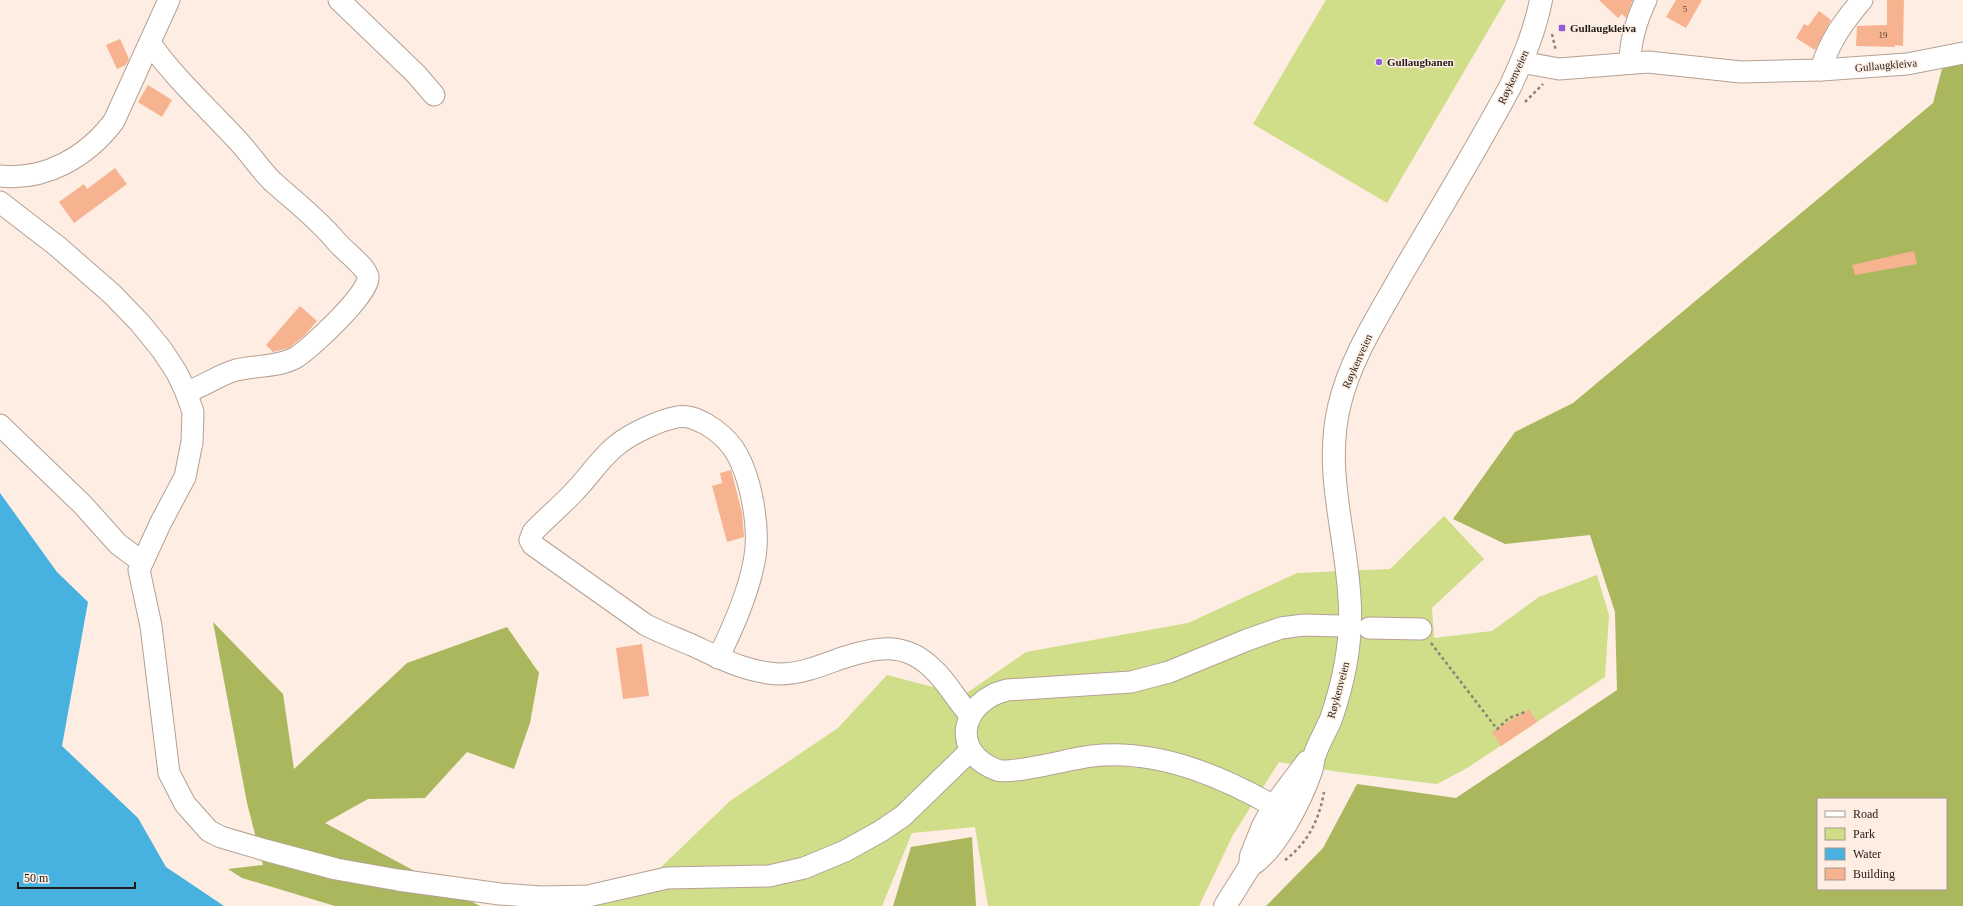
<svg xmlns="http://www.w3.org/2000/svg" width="1963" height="906" viewBox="0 0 1963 906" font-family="Georgia,serif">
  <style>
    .green { fill: #d0dd89 }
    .forest { fill: #aab75d; fill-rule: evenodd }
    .water { fill: #47b2df }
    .building { fill: #f7b390 }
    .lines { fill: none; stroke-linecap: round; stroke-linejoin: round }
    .minor-casing { stroke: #b4a194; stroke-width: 23 }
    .highway-casing { stroke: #b4a194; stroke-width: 24 }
    .path { stroke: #8d8179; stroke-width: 2.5; stroke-dasharray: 3 3; stroke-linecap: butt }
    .minor { stroke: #fff; stroke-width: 21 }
    .highway { stroke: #fff; stroke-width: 22 }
    .poi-dot { fill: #935dd6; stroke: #fdede2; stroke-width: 1.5 }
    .labels { text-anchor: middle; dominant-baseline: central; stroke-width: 3; stroke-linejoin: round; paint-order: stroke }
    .number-label { font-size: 9px; fill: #564034 }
    .poi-label { font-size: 11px; font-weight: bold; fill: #211a15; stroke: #fdede2; text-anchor: start }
    .street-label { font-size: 11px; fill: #211a15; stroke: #fdede2 }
  </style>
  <rect width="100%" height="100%" fill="#fdede2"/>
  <!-- green -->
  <g class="green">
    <path d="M1326 0H1506L1387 203 1253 124Z"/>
    <path d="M1444 516 1484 559 1432 608 1434 638 1492 631 1539 597 1597 575 1609 615 1605 677 1467 768 1437 784 1340 772 1279 762 1233 835 1199 906H988L975 827 912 833 882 906H585L632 895 730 801 838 728 887 675 964 695 1026 652 1188 623 1297 573 1390 569Z"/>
  </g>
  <!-- forest -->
  <g class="forest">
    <path d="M1963 61V906H1266L1323 848 1357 784 1456 798 1617 690 1615 612 1590 535 1505 544 1453 519 1515 432 1573 403 1933 103 1942 69ZM1818 799H1946V889H1818Z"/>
    <path d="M213 622 283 694 294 769 407 663 507 627 539 673 530 723 514 769 467 752 425 798 368 799 325 823 480 906H335L242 878 228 869 263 865 247 803Z"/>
    <path d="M972 837 976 906H893L911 847Z"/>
  </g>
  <!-- water -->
  <path class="water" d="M0 493 57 572 88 602 62 746 138 818 166 867 224 906H0Z"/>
  <!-- building -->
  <g class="building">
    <path d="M1599 0H1633L1626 18 1622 14 1618 18Z"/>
    <path d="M1676 0H1702L1686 28 1666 17Z"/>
    <path d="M1887 0H1904L1903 46 1895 45V47L1856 46 1857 26 1887 25Z"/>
    <path d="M1819 11 1831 20 1815 50 1796 38 1804 24 1808 26Z"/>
    <path d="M120 39 129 59 126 65 117 69 106 45Z"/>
    <path d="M148 85 172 100 162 117 138 102Z"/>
    <path d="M115 168 127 184 74 223 59 202 84 184 87 189Z"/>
    <path d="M1914 251 1917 264 1855 275 1852 265Z"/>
    <path d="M300 306 317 321 304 336 289 348 273 352 266 345Z"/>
    <path d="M731 470 742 513 744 537 727 542 712 486 722 483 720 473Z"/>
    <path d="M642 644 649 696 623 699 616 648Z"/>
    <path d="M1529 709 1537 722 1501 746 1492 732Z"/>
  </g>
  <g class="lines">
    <defs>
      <g id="minor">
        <path d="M339 0 416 74 434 95"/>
        <path d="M150 43C176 80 209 109 239 142 251 155 260 169 272 181 294 201 317 218 336 241 343 250 366 266 368 277 371 292 309 350 295 358 276 368 253 365 233 371 217 376 203 387 186 392"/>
        <path d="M1521 62 1559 69 1648 62 1741 72 1821 70 1907 64 1963 53"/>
        <path d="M1630 63C1630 40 1636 21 1646 0"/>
        <path d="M1821 70C1828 43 1844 21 1862 0"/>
        <path d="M0 176C45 181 87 157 114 121L169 0"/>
        <path d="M0 202 57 246 112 294 140 323 162 350 177 373 186 392 193 412 192 442 185 477 161 522 139 570 151 626 169 773 185 804 209 831 221 837 265 850 336 869 398 880 500 894 541 897 588 896 667 878 769 876 804 868 845 851 881 831 903 816 971 750"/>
        <path d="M0 425 82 504 118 544 142 562"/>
        <path d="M1369 628 1421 629"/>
        <path d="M718 658C733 628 748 594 754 562 761 530 751 474 733 448 726 438 716 430 706 424 696 419 688 415 677 417 660 420 630 434 617 445 601 457 588 478 574 492 561 506 546 518 533 532L530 540 533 545 646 625C662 633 678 639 694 646 722 659 748 673 780 674 800 674 820 666 839 659 875 647 905 640 934 670 948 683 957 701 970 715"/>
        <path d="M1289 815C1231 780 1161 748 1092 756 1073 758 1010 775 997 770 949 752 961 701 1007 690L1131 682 1169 672 1247 640 1281 628 1304 625 1339 626"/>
      </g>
      <g id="highway">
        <path d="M1250 866C1276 850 1301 800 1311 771 1313 765 1313 759 1315 754 1319 742 1326 731 1331 719 1343 684 1351 647 1350 610 1349 541 1323 476 1339 407 1350 358 1379 315 1403 272 1439 211 1476 150 1510 87 1523 59 1535 31 1541 0"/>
        <path d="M1225 906 1250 866 1251 856 1263 826 1274 806 1307 762"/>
      </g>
    </defs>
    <!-- minor casing -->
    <use href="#minor" class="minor-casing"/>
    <!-- highway casing -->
    <use href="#highway" class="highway-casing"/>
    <!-- path -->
    <g class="path">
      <path d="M1552 34 1556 51"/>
      <path d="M1525 102 1543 84"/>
      <path d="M1431 643 1497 729 1509 718 1525 712"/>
      <path d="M1285 860C1308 843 1319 820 1324 792"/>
    </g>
    <!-- minor -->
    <use href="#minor" class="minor"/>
    <!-- highway -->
    <use href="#highway" class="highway"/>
  </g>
  <!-- markers -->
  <g class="poi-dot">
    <rect x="1558" y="24" width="8" height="8" rx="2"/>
    <circle cx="1379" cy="62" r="4"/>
  </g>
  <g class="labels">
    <!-- number labels -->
    <g class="number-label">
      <text x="1685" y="9">5</text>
      <text x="1883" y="35">19</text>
    </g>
    <!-- poi labels -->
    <g class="poi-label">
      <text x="1570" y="28">Gullaugkleiva</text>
      <text x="1387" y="62">Gullaugbanen</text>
    </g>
    <!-- street labels -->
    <g class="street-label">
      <text transform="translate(1886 65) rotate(-5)">Gullaugkleiva</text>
      <text transform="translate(1513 77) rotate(-65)">Røykenveien</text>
      <text transform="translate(1357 361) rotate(-66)">Røykenveien</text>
      <text transform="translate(1338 690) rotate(-75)">Røykenveien</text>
    </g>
  </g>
  <!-- legend -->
  <rect x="1817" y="798" width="130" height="92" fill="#fdede2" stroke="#a59990"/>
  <rect x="1825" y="811" width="20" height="6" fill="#ffffff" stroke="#a59990"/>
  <text x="1853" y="818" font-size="12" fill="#211a15">Road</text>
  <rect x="1825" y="828" width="20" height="12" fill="#d0dd89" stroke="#a59990"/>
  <text x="1853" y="838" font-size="12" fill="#211a15">Park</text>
  <rect x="1825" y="848" width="20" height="12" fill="#47b2df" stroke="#a59990"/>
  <text x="1853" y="858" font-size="12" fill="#211a15">Water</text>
  <rect x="1825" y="868" width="20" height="12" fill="#f7b390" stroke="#a59990"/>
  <text x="1853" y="878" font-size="12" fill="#211a15">Building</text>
  <!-- scale -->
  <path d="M18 882v6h117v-6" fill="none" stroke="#211a15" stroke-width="2"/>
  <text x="24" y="882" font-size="12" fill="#211a15" stroke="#fdede2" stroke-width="3" paint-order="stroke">50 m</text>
</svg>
